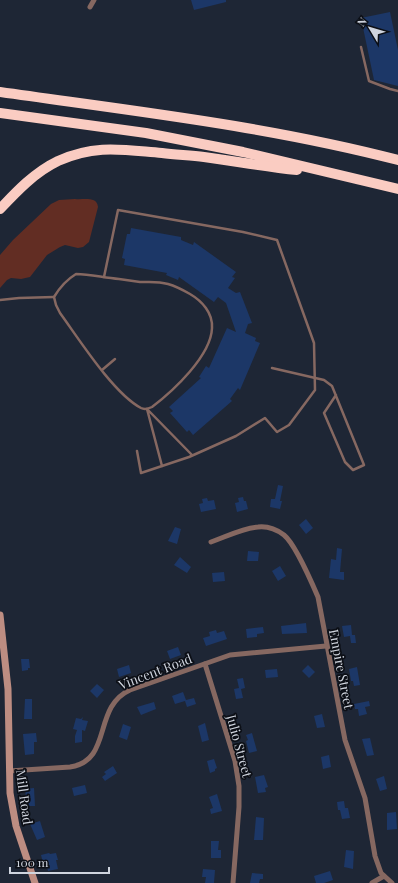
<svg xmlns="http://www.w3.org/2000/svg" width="398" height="883" viewBox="0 0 398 883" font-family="'Playfair Display',serif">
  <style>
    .green { fill: #622d23 }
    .building { fill: #1c3767 }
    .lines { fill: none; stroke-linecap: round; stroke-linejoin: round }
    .lane { stroke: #866861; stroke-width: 2.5 }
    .street { stroke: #866861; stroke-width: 5 }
    .secondary { stroke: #bd8d82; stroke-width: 7 }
    .highway { stroke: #faccc2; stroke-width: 10 }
    .labels { text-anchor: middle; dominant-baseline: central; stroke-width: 3.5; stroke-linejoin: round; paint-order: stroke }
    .street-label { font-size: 13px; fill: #cfd4de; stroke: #0c0f16 }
  </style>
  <rect width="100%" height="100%" fill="#1e2635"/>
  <!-- green -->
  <path class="green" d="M75 199C84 200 97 196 98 207L89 242 83 247 78 248 65 245 60 247 47 255 30 277 21 279 11 278 7 280 0 288V255L13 240 51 204 59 200Z"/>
  <!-- building -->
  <g class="building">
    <path d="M191 0H226V2L194 10Z"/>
    <path d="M390 12 398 50V86L374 80 361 18Z"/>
    <path d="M131 228 181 237V240L193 245 194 242 236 272 232 277 235 278 228 288 236 293 240 292 252 323 248 324 245 333 256 338 255 341 260 343 240 390 238 388 230 399 232 401 193 435 189 430 187 432 170 413 173 411 169 407 201 378 199 377 206 366 209 368 227 328 236 332 226 303 218 297 214 302 179 277 178 280 166 275 167 273 124 265 125 259 122 258 127 234H130Z"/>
    <path d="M278 485 283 486 280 501H282L280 509 270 507 271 499H275Z"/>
    <path d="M243 497 244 501H246L248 509 237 512 235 503 239 502 238 498Z"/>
    <path d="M207 498 208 501 214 500 216 509 201 512 199 504 203 503 202 499Z"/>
    <path d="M306 519 313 528 306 534 299 525Z"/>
    <path d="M175 527 181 529 177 544 168 541Z"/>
    <path d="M337 548 342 549 340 572H344V580L329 578 331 559 336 560Z"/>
    <path d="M248 551 259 552 258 561H247Z"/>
    <path d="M180 557 191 567 187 573 174 565Z"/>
    <path d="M280 566 286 576 278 581 272 571Z"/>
    <path d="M224 572 225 581 213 582 212 573Z"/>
    <path d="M306 623 307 633 282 634 281 626Z"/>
    <path d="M351 625 352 635H355L356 643H351L350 636 344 637 342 626Z"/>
    <path d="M263 627 264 633 257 634V637L247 638 246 629Z"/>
    <path d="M216 630 217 633 224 631 227 639 206 646 203 638 210 636 209 632Z"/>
    <path d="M178 647 181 655 170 659 167 651Z"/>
    <path d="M21 659H29L30 668H28V670L22 671Z"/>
    <path d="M129 665 131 673 119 677 117 669Z"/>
    <path d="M308 665 315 672 309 678 302 671Z"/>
    <path d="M357 667 360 685 354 686 353 681H351L349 669Z"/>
    <path d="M277 669 278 677 266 678 265 670Z"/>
    <path d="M243 678 245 688 241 689 243 698 236 699 234 689 239 688 237 679Z"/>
    <path d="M97 684 104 690 97 698 90 691Z"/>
    <path d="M183 692 186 700 194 698 196 704 187 707 185 701 175 704 172 696Z"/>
    <path d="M25 699H32V719H24Z"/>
    <path d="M369 701 370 706 365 707 367 714 359 716 358 709H355L354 704Z"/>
    <path d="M154 702 156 709 141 715 137 707Z"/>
    <path d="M322 714 325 727 317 728 314 716Z"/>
    <path d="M83 717 82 720 88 721 85 731 82 730V742L75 743V736L77 730 73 729 76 718 81 719Z"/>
    <path d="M205 723 209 740 202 742 198 726Z"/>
    <path d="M123 724 131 727 127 740 119 737Z"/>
    <path d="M36 733 37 742H34V754L25 755 23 734Z"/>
    <path d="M252 733 257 751 249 753 246 741 248 740 246 735Z"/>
    <path d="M370 738 374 755 367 756 362 739Z"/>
    <path d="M329 755 331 767 323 769 321 757Z"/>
    <path d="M214 759 217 768 215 769V771L210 773 207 761Z"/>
    <path d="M113 766 117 773 105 781 102 777 106 774 104 772Z"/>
    <path d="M264 775 268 787 265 788 266 792 258 793 255 777Z"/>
    <path d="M384 776 387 789 380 791 376 779Z"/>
    <path d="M85 785 87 793 74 796 72 788Z"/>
    <path d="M34 788 35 806H27L25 789Z"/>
    <path d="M217 794 222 811 211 814 210 809 213 808 209 797Z"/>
    <path d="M344 801 345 808H348L350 818 342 819 340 810H338L337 802Z"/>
    <path d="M396 812 397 829 387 830V813Z"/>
    <path d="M256 817 264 818 263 840H254Z"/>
    <path d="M40 821 45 837 37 840 30 824Z"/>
    <path d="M211 841H219L218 850H221V858H211Z"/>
    <path d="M346 850 354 851 353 869 344 867Z"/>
    <path d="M49 853 50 854 56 853 58 860H56L58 869 48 871 47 866 44 867 41 855Z"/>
    <path d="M203 869 215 870 214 883H205L206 877H202Z"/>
    <path d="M330 871 333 880 324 883H316L314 876Z"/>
    <path d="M252 873 263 874V879H260L259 883H250Z"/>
  </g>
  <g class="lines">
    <!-- lane -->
    <g class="lane">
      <path d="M361 47 369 81 390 89 398 91"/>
      <path d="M76 274C91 274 104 278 119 279 126 280 133 281 140 282 150 282 158 281 168 284 175 286 183 290 190 294 202 301 213 313 212 328 211 356 173 391 152 407 148 409 145 410 141 408 113 393 79 339 60 313L56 305 54 297C60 287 66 280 76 274Z"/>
      <path d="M104 277 118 210 243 232 277 240 314 343 315 390 289 425 277 432 265 418 236 436 189 457 141 473 137 451"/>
      <path d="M0 300 19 298 54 297"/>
      <path d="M272 368 324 380 332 386 364 465 353 470 345 462 324 413 336 395"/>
      <path d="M102 370 115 359"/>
      <path d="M162 466 147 409 192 455"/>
    </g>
    <!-- street -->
    <g class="street">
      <path d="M90 7 94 0"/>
      <path d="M211 542C226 537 242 528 258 527 267 526 276 529 284 535 295 544 312 583 318 597L345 740 365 798 375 856 381 873 392 883"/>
      <path d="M205 664 235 761 239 786V807L233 883"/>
      <path d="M9 771 70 767C113 761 92 707 130 690L230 655 326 646"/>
      <path d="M372 883 384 876"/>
    </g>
    <!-- secondary -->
    <path class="secondary" d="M0 615 8 689 10 793 16 826 35 883"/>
    <!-- highway -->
    <g class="highway">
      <path d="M0 92C133 111 267 126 398 160"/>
      <path d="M0 113 146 133 243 152 398 189"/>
      <path d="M0 209C17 191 35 172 58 161 96 144 123 150 162 153 176 155 190 155 204 157 235 161 266 167 297 170"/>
    </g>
  </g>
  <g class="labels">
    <!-- street labels -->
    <g class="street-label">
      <text transform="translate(342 669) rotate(79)">Empire Street</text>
      <text transform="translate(155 671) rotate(-21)">Vincent Road</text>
      <text transform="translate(240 746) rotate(75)">Julio Street</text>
      <text transform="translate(25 797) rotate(82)">Mill Road</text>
    </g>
  </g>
  <!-- north arrow -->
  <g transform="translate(370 28) rotate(308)" stroke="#0c0f16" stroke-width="3" paint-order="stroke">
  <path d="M0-3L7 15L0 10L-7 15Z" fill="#cfd4de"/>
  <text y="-6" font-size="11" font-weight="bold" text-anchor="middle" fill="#cfd4de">N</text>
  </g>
  <!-- scale -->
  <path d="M10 867v6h99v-6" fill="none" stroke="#cfd4de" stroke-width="2"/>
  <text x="16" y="867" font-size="12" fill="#cfd4de" stroke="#0c0f16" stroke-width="3" paint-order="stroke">100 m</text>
</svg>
